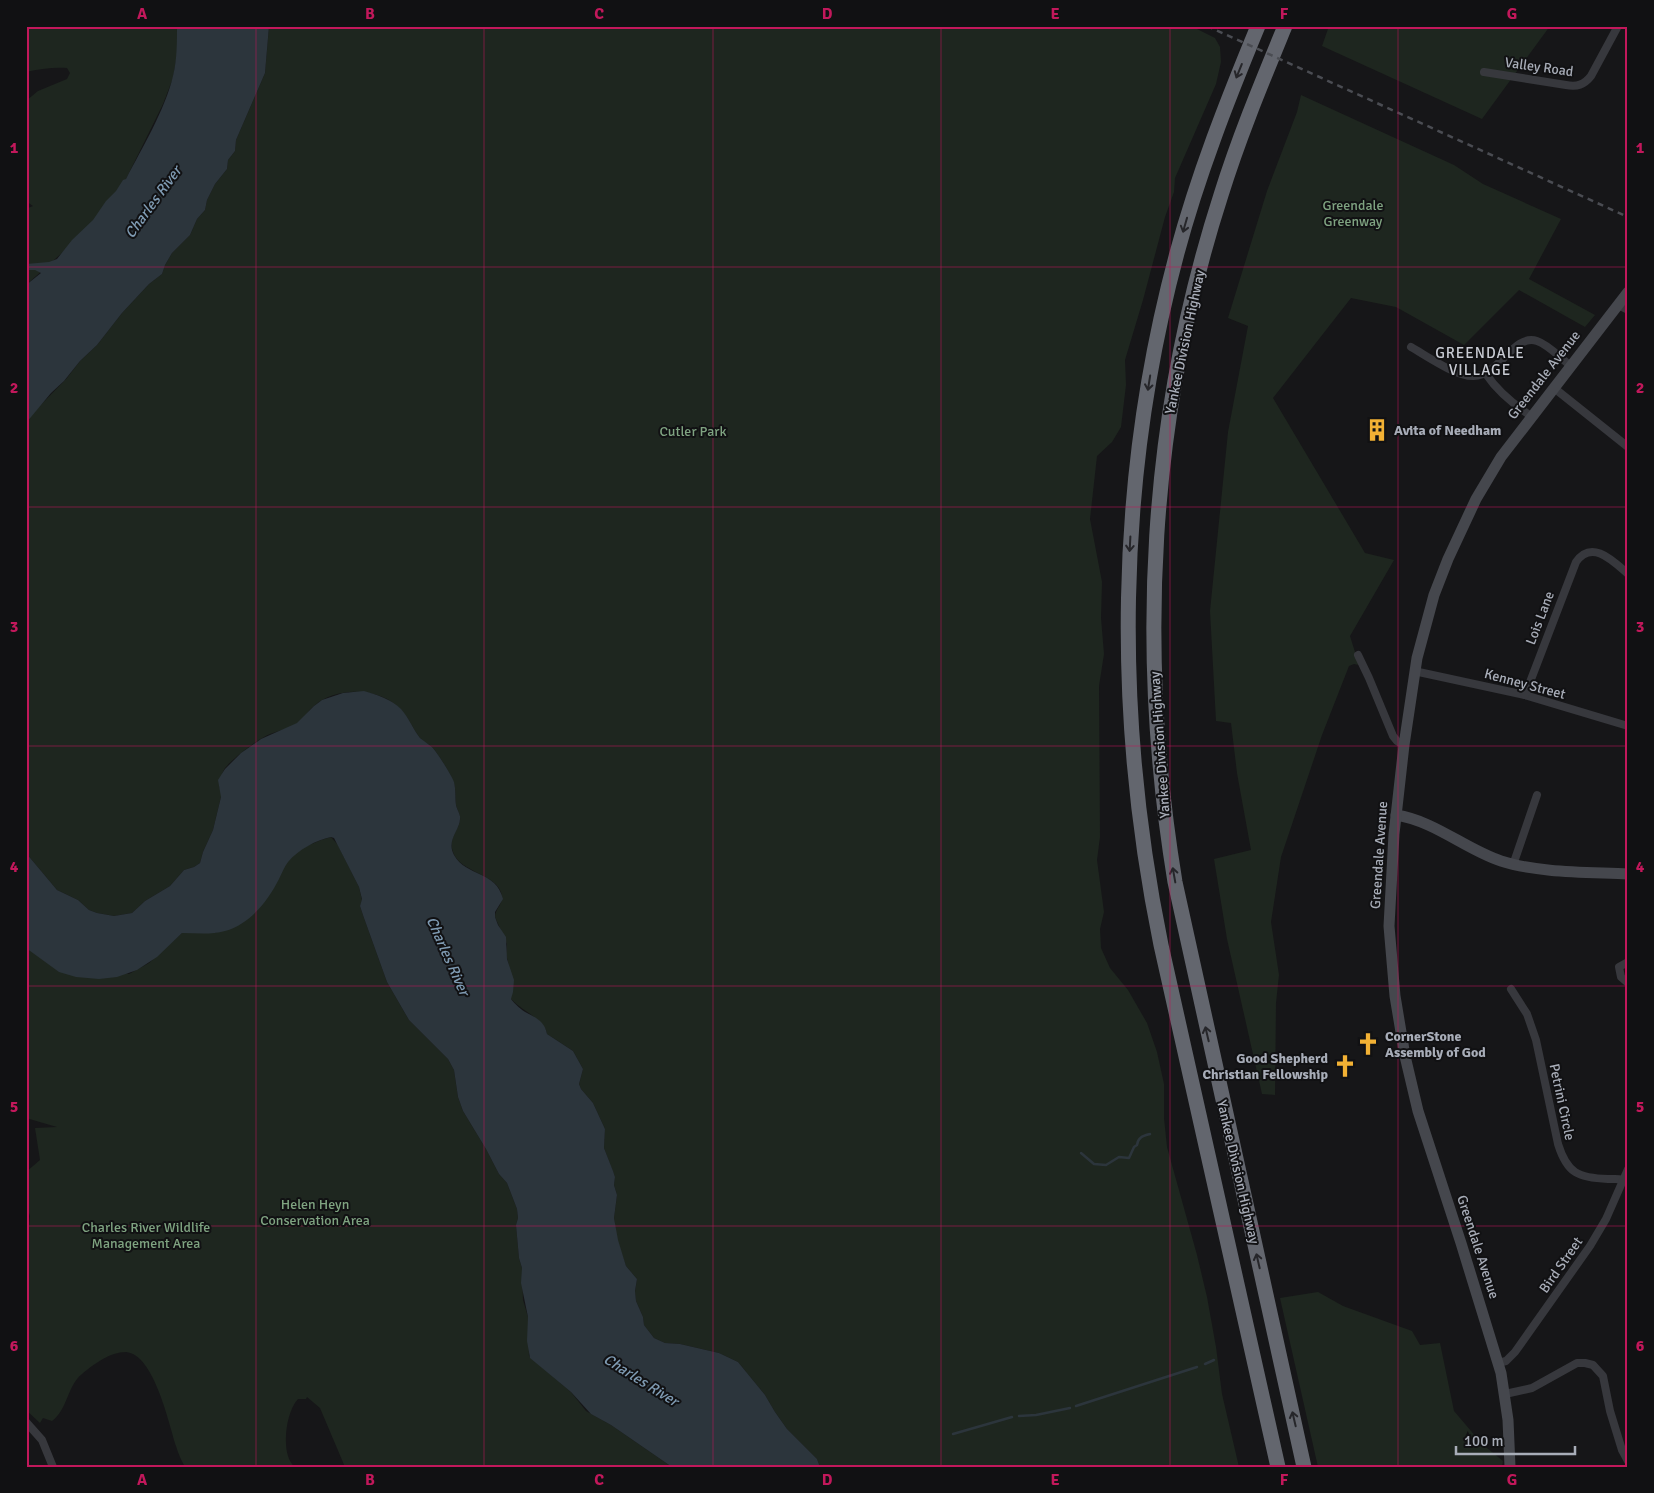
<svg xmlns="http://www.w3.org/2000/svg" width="1654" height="1493" viewBox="0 0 1654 1493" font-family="Signika,sans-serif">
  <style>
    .green { fill: #1e261f }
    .water { fill: #2c353c }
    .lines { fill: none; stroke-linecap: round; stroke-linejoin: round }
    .stream { stroke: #2c353c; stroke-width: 2.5 }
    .street { stroke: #37383d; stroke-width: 8 }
    .secondary { stroke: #45474d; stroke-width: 11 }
    .highway { stroke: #63666e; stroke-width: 15 }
    .rail { stroke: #4a4c52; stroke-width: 2.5; stroke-dasharray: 6 5; stroke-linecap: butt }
    .oneway { stroke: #26262a }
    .grid { fill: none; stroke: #c2185b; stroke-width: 1; stroke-opacity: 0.55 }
    .labels { text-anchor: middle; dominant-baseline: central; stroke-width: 4; stroke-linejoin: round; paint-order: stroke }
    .street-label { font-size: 14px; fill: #a8adb8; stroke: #111113 }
    .park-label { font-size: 14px; fill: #7fa381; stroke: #111113 }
    .poi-label { font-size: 14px; font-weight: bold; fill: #a8adb8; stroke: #111113; text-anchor: start }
    .water-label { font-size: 15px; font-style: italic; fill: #7f9bb3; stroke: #111113 }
    .neighbourhood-label { font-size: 15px; letter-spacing: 1px; fill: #c9ccd4; stroke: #111113 }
    .neatline { fill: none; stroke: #c2185b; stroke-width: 2 }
    .grid-label { font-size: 16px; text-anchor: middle; font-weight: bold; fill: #c2185b }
  </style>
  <rect width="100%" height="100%" fill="#161618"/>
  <!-- green -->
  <g class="green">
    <path d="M26 26H177V55L173 78 163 104 126 179 83 234 26 285V209L33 206 26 201V101L38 91 67 79 70 73 67 68C54 67 39 69 26 72Z"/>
    <path d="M269 26H1191L1215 38 1220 47 1221 62 1216 84 1175 178 1174 192 1165 217 1143 300 1125 360 1126 385 1121 427 1112 442 1097 456 1090 519 1102 582 1101 618 1104 654 1099 686 1100 837 1097 860 1104 912 1100 929 1101 948 1110 968 1128 990 1147 1023 1157 1052 1164 1084V1118L1167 1147 1197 1255 1207 1297 1216 1347 1222 1394 1239 1467H820L817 1459 787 1429 775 1412 765 1395 738 1362 719 1353 680 1344 665 1343 654 1338 644 1325 643 1317 636 1301 635 1292 637 1279 626 1266 617 1240 614 1218 617 1195 614 1185 615 1177 604 1148 605 1129 593 1103 581 1089 579 1084 583 1069 573 1051 547 1034C545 1020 521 1010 511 999L509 966 506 954 507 944 495 917C495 909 503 904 502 896 499 874 460 873 453 852 448 838 459 830 460 820 461 815 457 810 456 805 455 798 456 790 454 783 452 776 437 752 432 747 429 744 424 742 420 738 413 729 409 718 401 710 381 687 336 686 314 706 308 711 304 718 298 723 290 729 280 730 270 734 258 739 233 758 225 768 222 773 220 781 219 786L221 791V797L213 830 203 852 200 863 194 867 184 870 170 886 145 901 132 913 114 916 97 913 89 910 78 900 57 890 26 853V423L32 414 67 378 80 361 97 345 122 313 149 284 162 274 165 265 172 253 190 235 197 219 205 210 207 200 215 184 227 169 228 160 235 151 236 140 265 73Z"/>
    <path d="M1329 26H1550L1482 119 1322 46Z"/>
    <path d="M1301 95 1454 165 1483 184 1561 219 1529 279 1595 315 1585 327 1519 290 1464 345 1396 307 1351 298 1273 398 1365 553 1394 560 1350 636 1359 665 1354 664 1349 666 1322 735 1281 857 1271 922 1279 975 1276 1003 1275 1095 1262 1094 1227 939 1214 859 1251 850 1237 773 1231 723 1216 721 1210 611 1228 432 1248 326 1228 318 1267 191 1297 112Z"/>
    <path d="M331 837 338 845 359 887 362 900 360 906 364 918 387 982 409 1020 448 1059 454 1070 458 1097 463 1111 486 1149 499 1174 507 1183 517 1209 518 1218 516 1225 519 1258 522 1268 523 1300 528 1317 529 1356 571 1392 586 1411 611 1425 672 1467H345L320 1408 307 1397 306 1399H298C287 1411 283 1440 288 1456 289 1460 292 1464 294 1467H185C181 1460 178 1453 176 1446 169 1424 154 1354 126 1352 110 1352 94 1364 82 1374 67 1386 68 1409 52 1421L43 1418 40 1423 26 1410V1374L29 1359 26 1342V1257L30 1216 26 1203V1172L40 1160 35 1128 57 1127 26 1118V946L129 974 149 963 182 933H216L300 849 321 840Z"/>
    <path d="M1318 1292 1343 1306 1412 1331 1420 1345 1440 1343 1454 1411 1482 1444 1503 1461 1502 1467H1318L1280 1298Z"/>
  </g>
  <!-- water -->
  <g class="water">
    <path d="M177 26H269L265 73 236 140 235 151 228 160 227 169 215 184 207 200 205 210 197 219 190 235 172 253 165 265 162 274 149 284 122 313 97 345 80 361 64 381 51 393 26 423V285L41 273 35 270H26V264L49 262 57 259 72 240 93 220 106 201 116 191 123 180 126 179C142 148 165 110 173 76 177 60 177 43 177 26Z"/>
    <path d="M364 691C377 695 391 699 401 709 409 718 413 729 420 738 424 741 428 744 432 747 437 752 452 776 454 782 456 790 455 798 456 805 457 810 461 815 460 819 460 830 446 840 454 855 466 877 496 870 503 899L495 912V917L498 925 506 937 507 959 514 980 513 992 511 999C515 1004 521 1010 527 1013 537 1018 545 1022 547 1034L573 1051 583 1069 579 1084 581 1089 593 1103 605 1129 604 1148 613 1171 615 1177 614 1185 617 1195 614 1218 618 1240 626 1266 637 1279 635 1291 636 1301 643 1317 644 1325 654 1338 665 1343 680 1344 719 1353 738 1362 765 1395 775 1412 787 1429 817 1459 820 1467H672L611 1425 591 1414 571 1392 530 1358 527 1341 528 1317 521 1283 522 1268 519 1258 516 1225 518 1218 517 1209 507 1183 499 1174 486 1149 463 1111 458 1097 454 1070 448 1059 409 1020 387 982 364 918 360 906 362 899 359 887 334 838 331 837C316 840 298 850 288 862 284 867 282 873 279 879 268 901 250 924 225 931 211 935 196 933 182 933L157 957 137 970 117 977 99 979 76 977 59 972 26 948V853L57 890 78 900 89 910 97 913 114 916 132 913 145 901 170 886 184 870 194 867 200 863 203 852 213 830 221 797 218 780 225 769 241 753 261 739 297 723 314 706 322 700 343 693Z"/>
  </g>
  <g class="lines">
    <!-- stream -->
    <g class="stream">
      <path d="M1081 1153 1094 1164 1106 1165 1119 1157 1129 1158 1134 1147 1137 1145C1138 1137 1143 1136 1150 1134"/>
      <path d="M1205 1364 1214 1360"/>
      <path d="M1076 1406 1197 1367"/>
      <path d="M1019 1416 1036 1415 1070 1408"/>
      <path d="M953 1434 1012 1417"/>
    </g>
    <!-- street -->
    <g class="street">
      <path d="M1484 72 1566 85C1577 87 1584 85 1591 76L1618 26"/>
      <path d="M1618 305 1628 310"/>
      <path d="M1411 347C1427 356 1455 376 1473 376 1499 377 1513 333 1537 341 1549 345 1560 358 1571 366"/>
      <path d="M1486 374C1498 392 1513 404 1531 416"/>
      <path d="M1554 388 1628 447"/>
      <path d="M1358 655 1369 678 1393 736 1397 741 1404 745"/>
      <path d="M1414 671 1525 695 1628 726"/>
      <path d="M1525 695 1576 562C1592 539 1613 561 1628 574"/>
      <path d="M1513 865 1537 795"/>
      <path d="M1628 962 1619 967 1621 977 1628 983"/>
      <path d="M1511 989 1527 1014 1536 1040 1558 1144C1567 1173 1578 1178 1608 1179 1616 1179 1622 1178 1628 1181"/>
      <path d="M1498 1363 1506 1361 1515 1352 1590 1246 1606 1219 1628 1169"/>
      <path d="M1505 1394 1532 1388 1577 1363H1585L1593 1365 1603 1376 1610 1411 1622 1450 1628 1461"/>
      <path d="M26 1422 42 1440 53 1467"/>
    </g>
    <!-- secondary -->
    <g class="secondary">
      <path d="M1396 815C1435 821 1465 849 1501 861 1537 873 1590 872 1628 874"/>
      <path d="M1510 1467 1508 1420 1501 1373 1461 1243 1418 1111 1405 1056 1395 996 1389 926 1394 834 1404 745 1417 658 1434 595 1448 559 1476 499 1501 457 1628 292"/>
    </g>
    <!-- highway -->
    <g class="highway">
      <path d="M1258 26C1227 101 1198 175 1177 253 1116 479 1114 716 1161 945L1278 1467"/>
      <path d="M1285 26C1262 82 1239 137 1221 195 1149 418 1137 651 1175 882L1304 1467"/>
    </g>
    <!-- rail -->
    <path class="rail" d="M1207 26 1628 217"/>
  </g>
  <!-- one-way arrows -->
  <defs><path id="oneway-shaft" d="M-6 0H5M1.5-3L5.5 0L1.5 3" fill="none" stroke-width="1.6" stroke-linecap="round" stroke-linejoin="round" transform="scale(1.25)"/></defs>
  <g class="oneway">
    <use href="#oneway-shaft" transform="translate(1239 71) rotate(112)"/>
    <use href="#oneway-shaft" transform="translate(1185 225) rotate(106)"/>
    <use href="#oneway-shaft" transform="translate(1149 383) rotate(99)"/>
    <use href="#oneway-shaft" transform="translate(1130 544) rotate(93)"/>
    <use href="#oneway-shaft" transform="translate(1174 875) rotate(-100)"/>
    <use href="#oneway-shaft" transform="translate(1207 1034) rotate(-103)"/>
    <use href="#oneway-shaft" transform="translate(1258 1261) rotate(-103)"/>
    <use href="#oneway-shaft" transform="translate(1294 1419) rotate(-103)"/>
  </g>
  <!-- grid -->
  <path class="grid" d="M256 26V1467M484 26V1467M713 26V1467M941 26V1467M1170 26V1467M1398 26V1467M26 267H1628M26 507H1628M26 746H1628M26 986H1628M26 1226H1628"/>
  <!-- icons -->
  <defs>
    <symbol id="building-bare" viewBox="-9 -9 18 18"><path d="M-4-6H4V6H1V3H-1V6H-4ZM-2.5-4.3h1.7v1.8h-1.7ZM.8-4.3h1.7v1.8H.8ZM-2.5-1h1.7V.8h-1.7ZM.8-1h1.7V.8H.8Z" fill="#f2b134" stroke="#111113" stroke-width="2.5" paint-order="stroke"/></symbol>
    <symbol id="church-bare" viewBox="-9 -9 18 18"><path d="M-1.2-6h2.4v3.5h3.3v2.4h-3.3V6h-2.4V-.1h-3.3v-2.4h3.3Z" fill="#f2b134" stroke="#111113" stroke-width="2.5" paint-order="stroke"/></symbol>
  </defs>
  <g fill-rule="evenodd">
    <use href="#building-bare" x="1361" y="414" width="32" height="32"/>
    <use href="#church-bare" x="1352" y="1028" width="32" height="32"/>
    <use href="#church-bare" x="1329" y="1050" width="32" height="32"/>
  </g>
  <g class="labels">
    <!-- street labels -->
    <g class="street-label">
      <text transform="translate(1539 67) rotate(8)">Valley Road</text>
      <text transform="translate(1185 342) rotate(-78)">Yankee Division Highway</text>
      <text transform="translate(1544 375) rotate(-52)">Greendale Avenue</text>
      <text transform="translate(1540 618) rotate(-69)">Lois Lane</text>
      <text transform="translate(1525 684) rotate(15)">Kenney Street</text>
      <text transform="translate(1160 745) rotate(-94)">Yankee Division Highway</text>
      <text transform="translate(1379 855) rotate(-86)">Greendale Avenue</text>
      <text transform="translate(1562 1102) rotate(78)">Petrini Circle</text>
      <text transform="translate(1238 1172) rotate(77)">Yankee Division Highway</text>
      <text transform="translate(1478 1247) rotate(72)">Greendale Avenue</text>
      <text transform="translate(1561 1265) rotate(-55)">Bird Street</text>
    </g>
    <!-- park labels -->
    <g class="park-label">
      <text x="1353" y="205">Greendale<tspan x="1353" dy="16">Greenway</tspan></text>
      <text x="693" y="431">Cutler Park</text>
      <text x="315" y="1204">Helen Heyn<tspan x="315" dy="16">Conservation Area</tspan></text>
      <text x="146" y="1227">Charles River Wildlife<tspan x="146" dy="16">Management Area</tspan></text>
    </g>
    <!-- poi labels -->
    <g class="poi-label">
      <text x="1394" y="430">Avita of Needham</text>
      <text x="1385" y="1036">CornerStone<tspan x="1385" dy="16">Assembly of God</tspan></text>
      <text x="1328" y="1058" text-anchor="end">Good Shepherd<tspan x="1328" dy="16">Christian Fellowship</tspan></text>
    </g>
    <!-- water labels -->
    <g class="water-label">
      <text transform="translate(153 202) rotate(-54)">Charles River</text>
      <text transform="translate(448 956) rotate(66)">Charles River</text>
      <text transform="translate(641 1380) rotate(32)">Charles River</text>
    </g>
    <!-- neighbourhood labels -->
    <g class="neighbourhood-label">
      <text x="1480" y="353">GREENDALE<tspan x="1480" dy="17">VILLAGE</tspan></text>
    </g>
  </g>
  <!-- border -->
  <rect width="1654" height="1493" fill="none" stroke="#111113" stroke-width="55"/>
  <!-- scale -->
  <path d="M1456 1446v8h119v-8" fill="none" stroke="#a8adb8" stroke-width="2.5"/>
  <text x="1464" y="1446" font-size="15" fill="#a8adb8" stroke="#111113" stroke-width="4" paint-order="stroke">100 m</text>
  <rect x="28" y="28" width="1598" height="1438" class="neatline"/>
  <g class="grid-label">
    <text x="142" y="19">A</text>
    <text x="370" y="19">B</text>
    <text x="599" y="19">C</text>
    <text x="827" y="19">D</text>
    <text x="1055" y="19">E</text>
    <text x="1284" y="19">F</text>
    <text x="1512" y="19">G</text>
    <text x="14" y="153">1</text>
    <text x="1640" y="153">1</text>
    <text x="14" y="393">2</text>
    <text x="1640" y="393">2</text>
    <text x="14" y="632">3</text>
    <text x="1640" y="632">3</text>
    <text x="14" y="872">4</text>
    <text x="1640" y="872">4</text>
    <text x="14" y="1112">5</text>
    <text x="1640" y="1112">5</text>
    <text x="14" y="1351">6</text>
    <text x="1640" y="1351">6</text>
    <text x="142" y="1485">A</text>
    <text x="370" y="1485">B</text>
    <text x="599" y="1485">C</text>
    <text x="827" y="1485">D</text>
    <text x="1055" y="1485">E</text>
    <text x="1284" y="1485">F</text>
    <text x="1512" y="1485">G</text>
  </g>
</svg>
